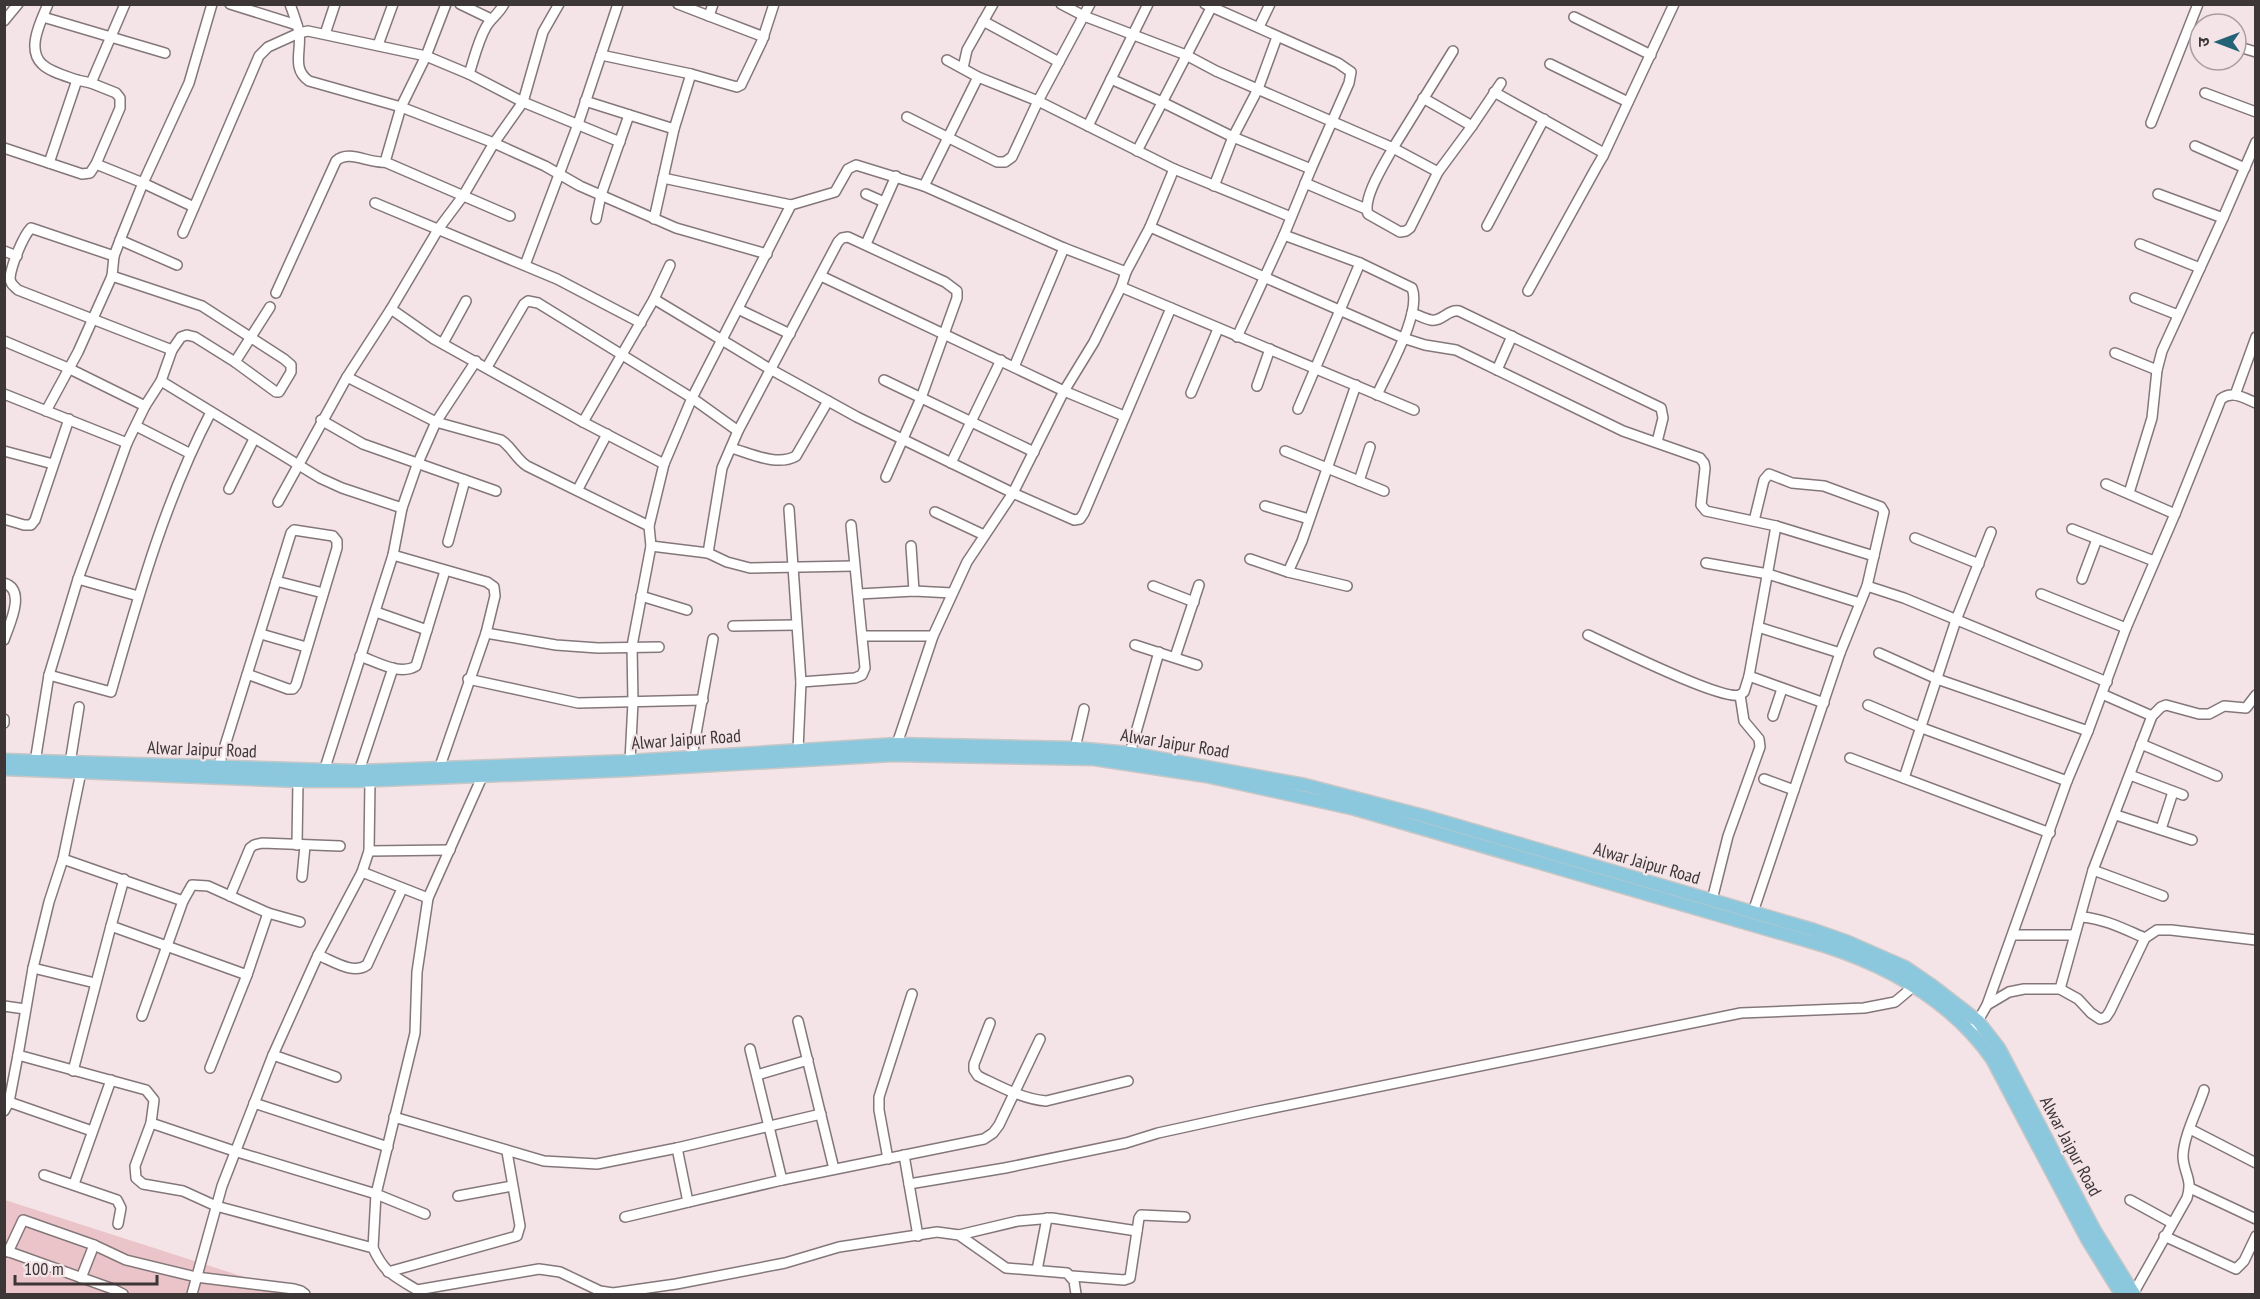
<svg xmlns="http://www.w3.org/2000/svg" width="2260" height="1299" viewBox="0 0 2260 1299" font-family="'PT Sans Narrow','Noto Sans Devanagari',sans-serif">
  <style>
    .green { fill: #eac4c9 }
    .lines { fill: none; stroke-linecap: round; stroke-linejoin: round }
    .minor-casing { stroke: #847779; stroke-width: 12 }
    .major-casing { stroke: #c8c7c7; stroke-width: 15 }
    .minor { stroke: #fff; stroke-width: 9 }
    .major { stroke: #8bc8de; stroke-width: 12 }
    .labels { text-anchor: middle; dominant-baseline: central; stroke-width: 4.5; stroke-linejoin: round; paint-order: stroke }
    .street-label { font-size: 18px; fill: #3c3637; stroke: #f4e4e7 }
  </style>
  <rect width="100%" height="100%" fill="#f4e4e7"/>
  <!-- green -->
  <path class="green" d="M5 1200 297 1294H5Z"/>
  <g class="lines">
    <defs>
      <g id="minor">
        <path d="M48 4C41 21 26 49 42 64 50 72 66 76 77 80"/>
        <path d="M230 4 297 25"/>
        <path d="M290 4C293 13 297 23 299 32 302 50 291 69 309 81L401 107 494 143 545 166 580 186 676 228 767 254"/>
        <path d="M446 4 426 56 401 107 385 162 510 216"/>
        <path d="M460 4 491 19"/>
        <path d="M678 4 709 16 713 4"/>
        <path d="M1061 4 1084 16 1186 55 1216 71 1393 148C1385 163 1362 198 1368 214L1400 232 1406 231 1410 228 1438 172"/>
        <path d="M1148 4 1111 79 1162 102 1233 137 1311 169"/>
        <path d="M1205 4 1338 63 1351 72 1349 83 1311 169 1284 235 1237 337"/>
        <path d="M709 16 764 37"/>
        <path d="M43 17 165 53"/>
        <path d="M1574 17 1651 55"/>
        <path d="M4 21 18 4"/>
        <path d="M983 21 1059 62"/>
        <path d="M1259 27 1270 4"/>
        <path d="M325 34 335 4"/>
        <path d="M378 45 393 4"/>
        <path d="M2236 46 2256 52"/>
        <path d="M1453 51 1393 148 1438 172 1472 126 1501 83"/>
        <path d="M601 55 691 74 737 87 741 85 762 41 774 4"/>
        <path d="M947 60 978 77 1038 101 1174 169 1291 217"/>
        <path d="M1550 64 1628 102"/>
        <path d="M963 68 967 50 993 4"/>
        <path d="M469 74C474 59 478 41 486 27 491 18 498 15 504 4"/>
        <path d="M91 83 116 93 120 98V108L96 164"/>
        <path d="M1494 92 1602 152 1603 156 1596 168 1528 291"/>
        <path d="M2205 93 2256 112"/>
        <path d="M1423 98 1472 126"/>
        <path d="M585 101 674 129"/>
        <path d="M907 117 997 162H1005L1012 157 1038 101 1090 4"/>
        <path d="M2151 123 2198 4"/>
        <path d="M1088 126 1111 79"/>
        <path d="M2195 146 2245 168"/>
        <path d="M4 148 82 174 90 173 96 164 143 183 194 207"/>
        <path d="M1137 151 1211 8"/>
        <path d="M1603 156 1674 4"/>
        <path d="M49 163 77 80 91 83 125 4"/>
        <path d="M663 178 791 205 835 192 848 169 856 165 924 186 1064 248 1126 272"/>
        <path d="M1305 183 1366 209"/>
        <path d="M924 186 978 77"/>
        <path d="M1214 186 1233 137 1258 89 1277 37"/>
        <path d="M866 194 884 202"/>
        <path d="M2158 194 2223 218"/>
        <path d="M375 203 557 279 641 323"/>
        <path d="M596 219 601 195 629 115"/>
        <path d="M654 219 674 129 691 74"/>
        <path d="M1487 226 1544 119"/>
        <path d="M1150 227 1403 338 1425 345 1456 350 1623 431 1700 458 1704 463 1705 468 1701 505 1706 511 1776 526 1874 556"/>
        <path d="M183 233 259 56 268 47 299 33 308 31 426 56 469 74 523 102 620 142"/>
        <path d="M1284 235 1360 263 1412 288C1422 313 1388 370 1377 395"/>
        <path d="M120 240 177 265"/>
        <path d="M866 244 896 176"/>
        <path d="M2140 244 2200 268"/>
        <path d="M4 251 17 256"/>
        <path d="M114 256 31 228C23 236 11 266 10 278 10 284 14 286 18 290L172 350"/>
        <path d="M525 265 578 124 618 4"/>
        <path d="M821 276 1064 391 1124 416"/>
        <path d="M1121 287 1414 410"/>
        <path d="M276 293 336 161C349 149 369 164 385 162"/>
        <path d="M2135 298 2178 315"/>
        <path d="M654 299 770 369 857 417 1013 493 1074 520 1080 519 1084 513 1171 308"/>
        <path d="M391 309 434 339 583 422 664 464"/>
        <path d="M738 309 790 334"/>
        <path d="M1412 313C1418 315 1425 319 1431 320 1442 322 1448 309 1459 311L1661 408 1663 418 1657 442"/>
        <path d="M4 341 68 368 145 406"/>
        <path d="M443 343 466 301"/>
        <path d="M2115 353 2157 370"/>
        <path d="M235 362 270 307"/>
        <path d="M487 367 524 304 528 301 538 303 692 398 738 431"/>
        <path d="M1014 367 1064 248"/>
        <path d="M1497 370 1512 336"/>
        <path d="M347 377 436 422 501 440C512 447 516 459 527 466L649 526"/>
        <path d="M884 380 1034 452"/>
        <path d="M161 381 320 478 342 488 402 508"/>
        <path d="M1257 386 1270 349"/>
        <path d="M1191 393 1218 329"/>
        <path d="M4 394 127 443"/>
        <path d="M2235 395 2256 337"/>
        <path d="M1298 409 1360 263"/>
        <path d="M46 411 78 352 112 276 114 256 122 235 143 183 189 83 212 4"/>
        <path d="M321 420 363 444 496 491"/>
        <path d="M583 422 654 299 670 265"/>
        <path d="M136 426 189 453"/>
        <path d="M731 448C750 453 777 467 796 456L828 401"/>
        <path d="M4 451 53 464"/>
        <path d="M1285 451 1384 491"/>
        <path d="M951 463 1001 360"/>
        <path d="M1359 481 1370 447"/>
        <path d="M2106 484 2175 514"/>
        <path d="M229 489 254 439"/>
        <path d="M578 489 607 434"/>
        <path d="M2129 493 2152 418 2157 370 2162 351 2223 218 2256 142"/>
        <path d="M278 502 347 377 391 309 439 228 463 196 494 143 523 102 543 32 559 4"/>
        <path d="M1265 506 1309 519"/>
        <path d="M789 509 801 682 798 750"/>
        <path d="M935 512 984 535"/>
        <path d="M4 519 24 525H31L35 520 69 419"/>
        <path d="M2072 529 2154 561"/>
        <path d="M1915 538 1979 564"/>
        <path d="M448 542 465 480"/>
        <path d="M651 546 708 553 727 562 750 568 854 566"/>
        <path d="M911 546 914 591"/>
        <path d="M708 553 722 468 738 431 838 242 842 238 848 237 945 282 957 291V298L921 398 886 477"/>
        <path d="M393 555 487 582 494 587 495 596 486 633 439 769"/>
        <path d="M1250 559 1288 572 1347 586"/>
        <path d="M1706 563 1768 574 1860 603"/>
        <path d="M1288 572 1302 541 1356 385"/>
        <path d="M78 579 138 596"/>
        <path d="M2082 579 2097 539"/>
        <path d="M276 581 323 593"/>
        <path d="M4 583C27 590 9 625 4 640"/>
        <path d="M1153 586 1194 602"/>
        <path d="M1867 586 1904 598 2107 682"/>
        <path d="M859 594 914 591 952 593"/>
        <path d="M2041 594 2126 628"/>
        <path d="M641 596 687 610"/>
        <path d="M376 612 427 630"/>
        <path d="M733 626 796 625"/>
        <path d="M1758 627 1840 653"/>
        <path d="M486 633 556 645 598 648 659 647"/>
        <path d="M261 634 306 647"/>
        <path d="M1588 635C1612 646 1722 701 1740 695L1744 692 1749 676 1776 526"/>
        <path d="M863 636H933"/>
        <path d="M1135 645 1197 665"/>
        <path d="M1879 653 1937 679 2088 731"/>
        <path d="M360 656C377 662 400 676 416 666L445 571"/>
        <path d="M1175 657 1199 585"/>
        <path d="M49 675 111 692C138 597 165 500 211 412"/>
        <path d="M1749 676 1824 703"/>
        <path d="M468 679 578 703 703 700"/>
        <path d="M801 682 855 678 862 675 865 668 851 525"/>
        <path d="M2102 694 2152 716"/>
        <path d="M1868 705 1922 728 2067 781"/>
        <path d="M1773 716 1782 689"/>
        <path d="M4 719V723"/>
        <path d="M897 744 933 636 967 562 1013 493 1064 391 1094 342 1121 287 1126 272 1150 227 1174 169"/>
        <path d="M2141 744 2217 776"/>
        <path d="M1075 748 1084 709"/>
        <path d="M1130 753 1159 652"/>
        <path d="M692 756 713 639"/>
        <path d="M1850 758 2050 833"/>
        <path d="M630 761 633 702 632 646 651 546 649 526 664 464 692 398 791 205"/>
        <path d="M35 762 49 675 78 579 127 443 145 406 161 381 172 350 181 337 187 335 195 337 235 362 276 392H279L291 372V365L284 359 202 306 112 276"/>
        <path d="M70 763 79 707"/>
        <path d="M218 768 291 533 294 530 333 536 337 541V548L296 685 293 689H288L247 674"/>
        <path d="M324 771 393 555 402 508 417 465 436 422 476 361"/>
        <path d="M359 771 393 668"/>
        <path d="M2130 775 2183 795"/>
        <path d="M1904 778 1956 620 1991 532"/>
        <path d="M1764 779 1794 790"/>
        <path d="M2116 815 2192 840"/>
        <path d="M2161 829 2173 792"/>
        <path d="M297 845 298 781"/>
        <path d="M369 851 450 850"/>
        <path d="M63 859 183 901"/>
        <path d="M2093 870 2163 896"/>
        <path d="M362 872 428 898"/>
        <path d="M302 877 305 846"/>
        <path d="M230 896 250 848 254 845 262 843 340 846"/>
        <path d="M1712 900 1728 836 1760 747 1759 739 1744 721 1740 695"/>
        <path d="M1753 912 1840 653 1867 586 1884 512 1881 507 1824 486 1792 483 1769 474 1764 480 1754 521"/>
        <path d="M2082 917C2105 919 2124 929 2145 938"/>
        <path d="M111 926 124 879"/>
        <path d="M2013 935H2074"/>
        <path d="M318 955C333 961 353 975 367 965L402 889"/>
        <path d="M33 968 95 983"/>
        <path d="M2060 989 2093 870 2152 716 2161 707 2166 705 2199 714H2209L2224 706 2246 708 2256 695"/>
        <path d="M1987 1005 2009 992 2024 989H2060L2078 999 2091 1013 2100 1019 2106 1017 2110 1011 2145 938 2157 930H2171L2256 940"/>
        <path d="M4 1006 25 1009"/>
        <path d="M142 1016 183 901 192 885 208 886 268 913 300 922"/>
        <path d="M798 1021 834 1169"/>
        <path d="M990 1023 974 1064V1070L978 1076C999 1086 1022 1099 1046 1101L1128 1081"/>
        <path d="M1975 1026 1987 1005 2067 781 2088 731 2126 628 2175 514 2221 399C2232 390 2244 398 2256 403"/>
        <path d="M750 1049 782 1180"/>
        <path d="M18 1055 146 1090 154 1100 151 1123"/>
        <path d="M273 1055 336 1077"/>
        <path d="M210 1068 247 975 268 913"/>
        <path d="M73 1071 111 926 247 975"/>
        <path d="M757 1075 808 1060"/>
        <path d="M9 1102 92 1131"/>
        <path d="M254 1103 388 1147"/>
        <path d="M4 1111 9 1102 18 1055 33 968 49 902 63 859 81 772"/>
        <path d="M394 1117 544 1161 597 1164 677 1148 821 1114"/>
        <path d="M2190 1129 2256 1163"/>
        <path d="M677 1148 688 1202"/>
        <path d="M904 1155 918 1236"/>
        <path d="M888 1159 879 1110V1097L912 994"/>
        <path d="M44 1175 117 1200 121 1208 118 1224"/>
        <path d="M74 1184 111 1080"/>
        <path d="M909 1184 1005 1168 1126 1143 1158 1133 1254 1112 1741 1013 1864 1008 1895 1002 1914 986"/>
        <path d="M2190 1188 2256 1219"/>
        <path d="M458 1196 512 1186"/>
        <path d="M2130 1200 2172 1223"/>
        <path d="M625 1217 782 1180 984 1139 993 1133 999 1125 1040 1039"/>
        <path d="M959 1235 1018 1221 1052 1218 1137 1231"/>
        <path d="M2164 1236 2236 1269 2244 1261 2256 1236"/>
        <path d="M373 1248 376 1194 415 1033 417 972 428 898 482 777"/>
        <path d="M4 1250 113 1289 123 1294"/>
        <path d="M8 1252 23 1220 94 1245 126 1260 196 1277 294 1289 301 1291 305 1294"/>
        <path d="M1037 1270 1047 1218"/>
        <path d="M388 1272 517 1236 520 1226 507 1152"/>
        <path d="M1072 1276 1124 1280 1130 1278 1139 1218 1141 1215 1185 1217"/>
        <path d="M81 1278 94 1245"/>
        <path d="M417 1290 539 1269 560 1272 600 1291 613 1293 676 1284 785 1263 839 1247 937 1232 959 1235 1006 1268 1067 1273 1074 1281 1076 1294"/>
        <path d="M192 1294 222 1186 273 1055 318 955 362 872 369 851 370 781"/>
        <path d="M419 1294 417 1290C393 1275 385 1274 373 1248L216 1206 183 1191 143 1184 136 1178 135 1166 151 1123 234 1151 376 1194 425 1214"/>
        <path d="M2133 1294 2187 1198C2193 1179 2184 1174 2183 1157 2183 1137 2198 1109 2204 1090"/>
      </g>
      <g id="major">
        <path d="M4 760 359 771 630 761 897 744 1075 748 1130 753 1305 785 1424 816 1814 930 1848 942 1905 967 1934 987 1978 1021 1999 1048 2095 1231 2134 1294"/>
        <path d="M4 769 298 781H356L629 770 893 755 1094 759 1206 776 1355 809 1825 946C1890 967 1952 1002 1992 1059L2087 1239 2121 1294"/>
      </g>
    </defs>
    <!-- minor casing -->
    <use href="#minor" class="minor-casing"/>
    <!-- major casing -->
    <use href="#major" class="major-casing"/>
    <!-- minor -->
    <use href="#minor" class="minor"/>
    <!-- major -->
    <use href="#major" class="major"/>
  </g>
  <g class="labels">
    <!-- street labels -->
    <g class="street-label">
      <text transform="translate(686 739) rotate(-4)">Alwar Jaipur Road</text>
      <text transform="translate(1175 743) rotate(9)">Alwar Jaipur Road</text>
      <text transform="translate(202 749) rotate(2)">Alwar Jaipur Road</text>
      <text transform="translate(1647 863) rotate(16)">Alwar Jaipur Road</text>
      <text transform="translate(2071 1146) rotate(62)">Alwar Jaipur Road</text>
    </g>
  </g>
  <!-- border -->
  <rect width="2260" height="1299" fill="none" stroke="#3c3637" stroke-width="12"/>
  <!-- north arrow -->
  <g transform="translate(2218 42) rotate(270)"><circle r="28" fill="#f4e4e7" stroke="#aa9ea1" stroke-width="1.5"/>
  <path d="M0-4.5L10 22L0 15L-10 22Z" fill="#246278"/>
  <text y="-9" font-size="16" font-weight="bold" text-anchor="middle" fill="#3c3637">उ</text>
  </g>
  <!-- scale -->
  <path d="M15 1275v9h142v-9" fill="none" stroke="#3c3637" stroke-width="3"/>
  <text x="24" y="1275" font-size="18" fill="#3c3637" stroke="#f4e4e7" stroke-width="4.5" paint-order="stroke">100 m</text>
</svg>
